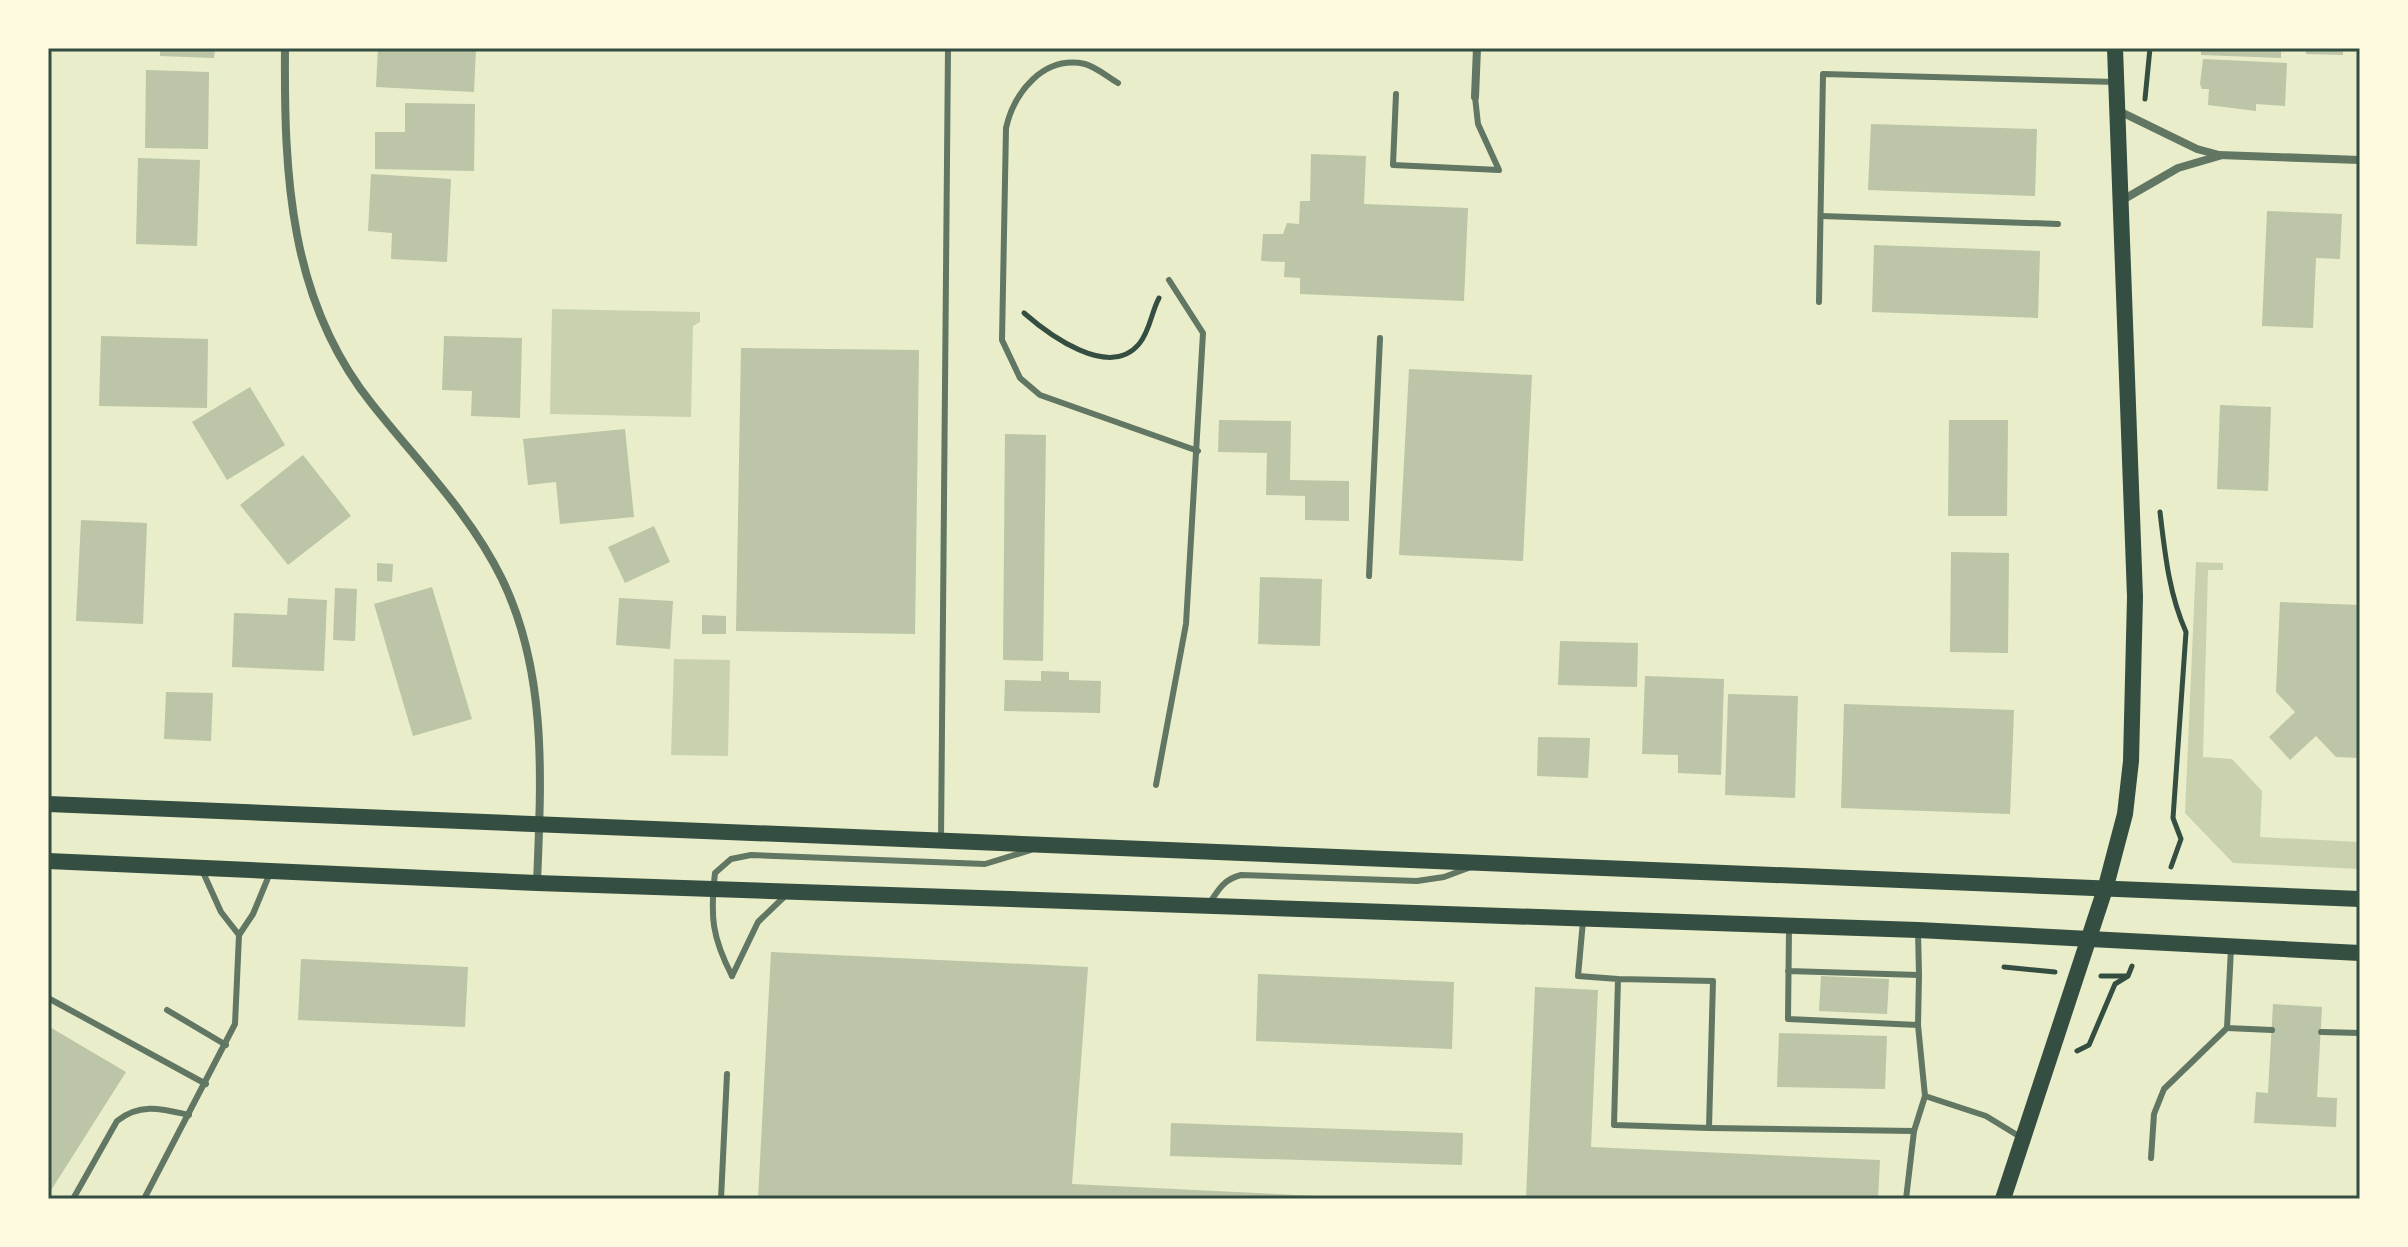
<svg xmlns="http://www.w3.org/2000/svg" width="2408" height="1247" viewBox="0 0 2408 1247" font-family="'Fira Sans',sans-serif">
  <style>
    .green { fill: #cad2ad }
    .building { fill: #bcc5a7 }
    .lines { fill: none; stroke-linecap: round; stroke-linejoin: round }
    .path { stroke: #344e41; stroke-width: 5 }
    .service { stroke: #617663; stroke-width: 6 }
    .minor { stroke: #617663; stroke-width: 8 }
    .secondary { stroke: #344e41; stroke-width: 16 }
    .neatline { fill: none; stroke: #344e41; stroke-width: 3 }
  </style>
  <rect width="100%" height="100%" fill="#e9edc9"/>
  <!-- green -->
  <g class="green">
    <path d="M552 309 700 312V322L693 326 691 417 550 414Z"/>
    <path d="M2196 562 2223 563V570H2208L2203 757 2232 759 2262 791 2260 837 2360 842V869L2233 863 2185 813Z"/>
    <path d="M674 659 730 660 728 756 671 755Z"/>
  </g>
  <!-- building -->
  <g class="building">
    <path d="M160 48H215L214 58 160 56Z"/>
    <path d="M378 48H476L474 92 376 87Z"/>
    <path d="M2201 48H2281V58L2201 55Z"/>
    <path d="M2306 48H2343V55L2306 54Z"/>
    <path d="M2203 59 2287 63 2285 106 2256 104V111L2208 105 2209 89H2202L2200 84Z"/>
    <path d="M146 70 209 72 208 149 145 148Z"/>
    <path d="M405 103 475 104 474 171 375 169V132H405Z"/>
    <path d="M1871 124 2037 129 2035 196 1868 190Z"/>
    <path d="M1311 154 1366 156 1364 204 1468 208 1464 301 1300 294V278L1284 277 1285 262 1261 261 1263 234H1283L1287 223 1299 224 1300 201H1310Z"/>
    <path d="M138 158 200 160 197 246 136 244Z"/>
    <path d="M371 174 451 179 447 262 391 259 392 233 368 231Z"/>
    <path d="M2267 211 2342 214 2340 259 2316 258 2313 328 2262 326Z"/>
    <path d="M1874 245 2040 251 2038 318 1872 312Z"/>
    <path d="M101 336 208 339 207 408 99 406Z"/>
    <path d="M444 336 522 338 520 418 471 416 472 391 442 390Z"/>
    <path d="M741 348 919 350 915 634 736 631Z"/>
    <path d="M1409 369 1532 375 1523 561 1399 555Z"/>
    <path d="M250 387 285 445 227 480 192 422Z"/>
    <path d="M2220 405 2271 407 2268 491 2217 489Z"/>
    <path d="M1219 420 1291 421 1290 480 1349 481V521L1305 520V496L1266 495 1267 453 1218 452Z"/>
    <path d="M1949 420H2008L2007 516H1948Z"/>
    <path d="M625 429 634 517 560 524 556 482 528 485 523 439Z"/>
    <path d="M1005 434 1046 435 1043 661 1003 660Z"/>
    <path d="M303 455 351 516 288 565 240 505Z"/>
    <path d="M81 520 147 523 143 624 76 621Z"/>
    <path d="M654 526 670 562 625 583 608 547Z"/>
    <path d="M1951 552 2009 553 2008 653 1950 652Z"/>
    <path d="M377 563 393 564 392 582 377 581Z"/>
    <path d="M1260 577 1322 579 1320 646 1258 644Z"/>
    <path d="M432 587 472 719 413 736 374 604Z"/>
    <path d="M335 588 357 589 355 641 333 640Z"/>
    <path d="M288 598 327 600 324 671 232 667 234 613 287 615Z"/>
    <path d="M619 598 673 601 670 649 616 645Z"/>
    <path d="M2280 602 2360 605V758L2336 757 2316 736 2290 760 2269 737 2295 712 2276 692Z"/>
    <path d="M702 615 726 616V634H702Z"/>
    <path d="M1560 641 1638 643 1637 687 1558 685Z"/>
    <path d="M1041 671 1069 672V680L1101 681 1100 713 1004 711 1005 680 1041 681Z"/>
    <path d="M1645 676 1724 679 1721 775 1678 773V755L1642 754Z"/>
    <path d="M166 692 213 693 211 741 164 739Z"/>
    <path d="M1728 694 1798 696 1795 798 1725 795Z"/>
    <path d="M1844 704 2014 710 2010 814 1841 808Z"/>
    <path d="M1538 737 1590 738 1588 778 1537 776Z"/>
    <path d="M771 952 1088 967 1072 1184 1376 1199H758Z"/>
    <path d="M301 959 468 967 465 1027 298 1020Z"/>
    <path d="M1258 974 1454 982 1452 1049 1256 1041Z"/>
    <path d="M1821 976 1889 979 1887 1014 1819 1011Z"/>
    <path d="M1535 987 1598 990 1591 1147 1880 1160 1878 1199H1526Z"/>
    <path d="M2273 1004 2322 1007 2317 1097 2337 1098 2336 1127 2254 1123 2256 1092 2268 1093Z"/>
    <path d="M48 1026 126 1072 48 1195Z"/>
    <path d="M1779 1033 1887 1036 1885 1089 1777 1087Z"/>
    <path d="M1171 1123 1463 1133 1462 1165 1170 1156Z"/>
  </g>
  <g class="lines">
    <!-- path -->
    <g class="path">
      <path d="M2145 99 2150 48"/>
      <path d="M1024 313C1048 334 1109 380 1139 344 1150 331 1151 313 1159 298"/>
      <path d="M2160 512C2165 554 2169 594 2186 632L2173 818 2181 839 2171 867"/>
      <path d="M2004 967 2055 972"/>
      <path d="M2101 976H2127"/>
      <path d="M2077 1051 2089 1045 2115 984 2128 976 2132 966"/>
    </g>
    <!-- service -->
    <g class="service">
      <path d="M1118 83C1108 77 1096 67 1085 64 1043 55 1014 93 1006 128L1002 340 1020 378 1040 395 1198 451"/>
      <path d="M1396 94 1393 165 1499 170 1478 124 1475 97"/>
      <path d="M1821 216 2058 224"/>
      <path d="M1819 302 1823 74 2116 82"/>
      <path d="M1369 576 1380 338"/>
      <path d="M1156 785 1186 624 1203 333 1169 280"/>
      <path d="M941 840 948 48"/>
      <path d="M202 870 221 912 239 935"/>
      <path d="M1209 904C1218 890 1224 879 1241 875L1417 881 1444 877 1471 867"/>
      <path d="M1583 921 1578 976 1618 979 1614 1125 1709 1128 1713 981 1618 979"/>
      <path d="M1918 931 1919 975"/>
      <path d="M2231 948 2227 1028 2272 1030"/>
      <path d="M1788 971 1919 975 1918 1025 1788 1019 1789 929"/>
      <path d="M732 976C712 937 710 917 715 873L731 859 751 855 985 864 1031 850"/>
      <path d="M732 976 758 922 784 897"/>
      <path d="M48 998 206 1084"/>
      <path d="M167 1010 226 1045"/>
      <path d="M1918 1025 1925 1096"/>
      <path d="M2321 1032 2360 1033"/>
      <path d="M1709 1128 1914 1131 1925 1096 1986 1116 2022 1138"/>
      <path d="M2151 1158 2154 1114 2164 1089 2227 1028"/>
      <path d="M73 1199 117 1121C140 1102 163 1109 189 1115"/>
      <path d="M144 1199 235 1024 239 935 253 914 270 873"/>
      <path d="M721 1199 727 1074"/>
      <path d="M1906 1199 1914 1131"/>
    </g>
    <!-- minor -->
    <g class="minor">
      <path d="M285 48C284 174 289 301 372 404 417 461 470 513 502 579 548 674 541 781 537 883"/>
      <path d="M1475 97 1477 48"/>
      <path d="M2119 111 2197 149 2219 155 2360 160"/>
      <path d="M2119 202 2178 168 2219 156"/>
    </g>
    <!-- secondary -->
    <g class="secondary">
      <path d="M48 804 2360 899"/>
      <path d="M48 861 537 883 1918 930 2360 953"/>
      <path d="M2003 1199 2106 886 2125 814 2131 761 2135 597 2115 48"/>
    </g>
  </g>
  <!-- border -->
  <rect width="2408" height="1247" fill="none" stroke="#fefae0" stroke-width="100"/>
  <rect x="50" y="50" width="2308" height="1147" class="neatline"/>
</svg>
